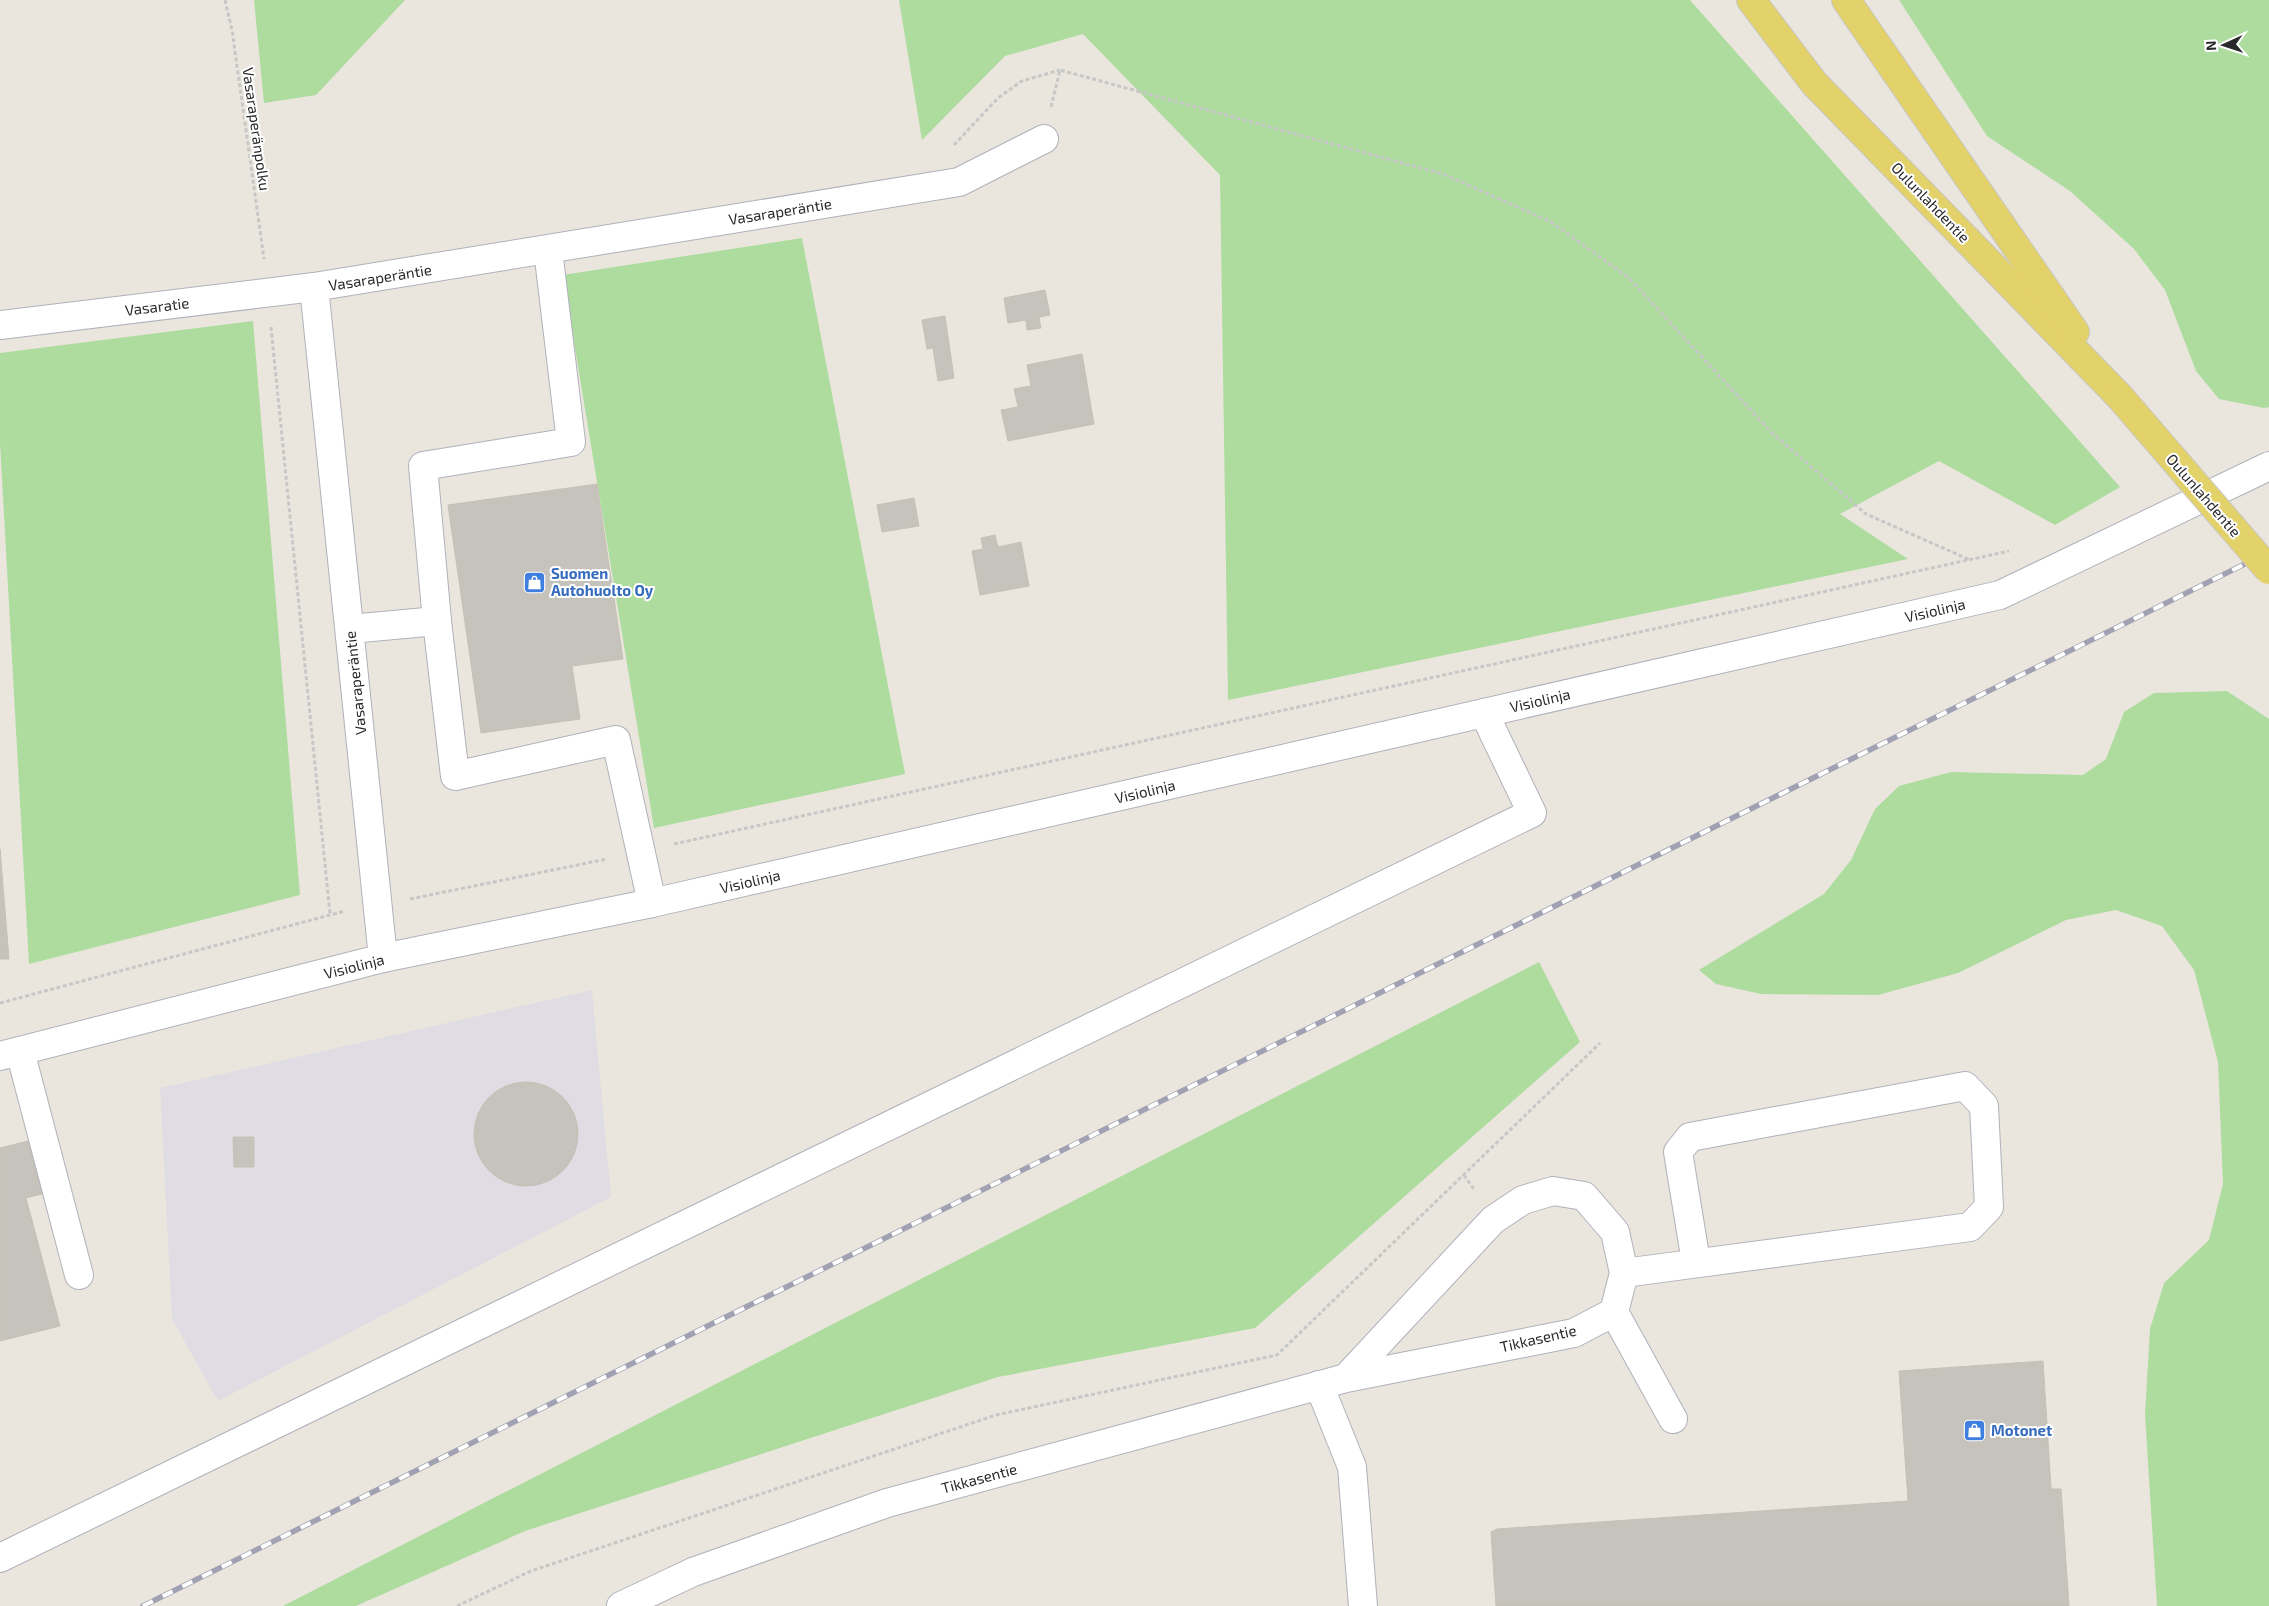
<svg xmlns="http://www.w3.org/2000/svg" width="2269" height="1606" viewBox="0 0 2269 1606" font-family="'Exo 2',sans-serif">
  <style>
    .industrial { fill: #dfdde3 }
    .green { fill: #addc9e }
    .building { fill: #c6c2bc; stroke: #c5c1b6 }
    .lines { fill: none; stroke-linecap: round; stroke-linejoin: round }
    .minor-casing { stroke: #b0b1bc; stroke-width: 30 }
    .major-casing { stroke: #c7c7c7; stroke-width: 30 }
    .path { stroke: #c7c7c7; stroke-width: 3; stroke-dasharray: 4 2.5; stroke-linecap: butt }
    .minor { stroke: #fff; stroke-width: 28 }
    .major { stroke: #e3d169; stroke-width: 28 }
    .rail-casing { stroke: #a0a1b2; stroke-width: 5.5 }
    .rail { stroke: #fff; stroke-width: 4; stroke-dasharray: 11; stroke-linecap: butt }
    .major-bridge-casing { stroke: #c7c7c7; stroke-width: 30; stroke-linecap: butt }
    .major-bridge { stroke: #e3d169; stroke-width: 28 }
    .labels { text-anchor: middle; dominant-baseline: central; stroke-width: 4; stroke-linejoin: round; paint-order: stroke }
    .street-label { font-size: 15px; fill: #292929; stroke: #fff }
    .shop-label { font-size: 15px; font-weight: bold; fill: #366cbe; stroke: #fff; text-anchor: start }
  </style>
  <rect width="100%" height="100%" fill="#eae6dd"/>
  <!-- industrial -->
  <path class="industrial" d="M592 990 611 1197 218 1401 172 1319 160 1088Z"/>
  <!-- green -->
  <g class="green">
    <path d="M254 0H405L316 95 264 103Z"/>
    <path d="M899 0H1690L2120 487 2055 525 1939 461 1840 514 1908 559 1228 700 1220 175 1083 34 1005 56 922 140Z"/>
    <path d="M1899 0H2269V407L2264 408 2219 399 2196 371 2165 290 2134 249 2070 191 1987 136Z"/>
    <path d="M802 238 905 774 654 828 563 275Z"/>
    <path d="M253 321 300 895 29 964 0 443V353Z"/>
    <path d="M2227 691 2269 719V1606H2157L2145 1415 2150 1329 2164 1283 2209 1240 2223 1184 2218 1062 2194 970 2162 926 2116 910 2066 920 1958 973 1878 995 1761 994 1716 984 1699 970 1824 894 1851 860 1875 809 1899 786 1951 772 2083 775 2106 759 2124 712 2154 693Z"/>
    <path d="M1539 962 1580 1042 1255 1328 998 1377 525 1531 356 1606H283Z"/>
  </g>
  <!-- building -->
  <g class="building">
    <path d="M1045 290 1050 315 1039 317 1041 328 1027 330 1026 320 1008 323 1004 298Z"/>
    <path d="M945 316 954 378 938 381 933 348 927 349 922 320Z"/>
    <path d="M1082 354 1094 424 1008 441 1001 410 1018 407 1014 389 1031 386 1027 365Z"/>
    <path d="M597 484 623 659 572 666 580 719 481 733 448 505Z"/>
    <path d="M914 498 919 526 882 532 877 505Z"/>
    <path d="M995 535 998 547 1021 542 1029 586 980 595 972 551 983 549 981 538Z"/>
    <path d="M0 849 9 959H0Z"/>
    <circle cx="526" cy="1134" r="52"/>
    <path d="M233 1137H254V1167H234Z"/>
    <path d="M28 1141 42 1194 26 1198 60 1326 0 1341V1148Z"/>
    <path d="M2043 1361 2051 1489H2061L2069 1606H1496L1491 1532 1497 1529 1908 1501 1899 1371Z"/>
  </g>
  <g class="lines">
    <defs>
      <g id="minor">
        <path d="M548 250 571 442 423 466 437 621 455 776 616 740 652 903"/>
        <path d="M0 325 314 287"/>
        <path d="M350 629 437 621"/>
        <path d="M383 958 314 287 959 182 1044 139"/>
        <path d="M20 1051 79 1275"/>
        <path d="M0 1056 383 958 652 903 2000 595 2269 466"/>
        <path d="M1624 1273 1970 1227 1989 1207 1984 1106 1965 1086 1690 1137 1678 1152 1696 1262"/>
        <path d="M1614 1312 1673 1419"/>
        <path d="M1319 1385 1352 1467 1363 1606"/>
        <path d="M0 1558 1532 813 1484 713"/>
        <path d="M621 1606 693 1572 887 1503 1346 1378 1574 1333 1614 1312 1624 1273 1615 1232 1584 1196 1553 1191 1523 1200 1493 1220 1346 1378"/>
      </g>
      <g id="major">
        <path d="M1751 0 1814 83 2120 397"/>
        <path d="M1846 0 2075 332"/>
      </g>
    </defs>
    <!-- minor casing -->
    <use href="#minor" class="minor-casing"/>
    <!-- major casing -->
    <use href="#major" class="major-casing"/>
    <!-- path -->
    <g class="path">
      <path d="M225 0 232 30 264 259"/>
      <path d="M1051 107 1060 70 1443 174 1551 222 1629 278 1772 433 1866 514 1970 560"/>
      <path d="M954 145 998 98 1022 81 1060 70"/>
      <path d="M271 327 330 914"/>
      <path d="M674 844 2009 551"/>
      <path d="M410 899 607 859"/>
      <path d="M0 1003 345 911"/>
      <path d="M1464 1175 1475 1191"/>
      <path d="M457 1606 531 1571 996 1415 1277 1355 1600 1043"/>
    </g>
    <!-- minor -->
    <use href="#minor" class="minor"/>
    <!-- major -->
    <use href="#major" class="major"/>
    <defs>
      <path id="rail" d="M143 1606 2269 552"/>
    </defs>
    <!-- rail casing -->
    <use href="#rail" class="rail-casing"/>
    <!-- rail -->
    <use href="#rail" class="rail"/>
    <defs>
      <path id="major-bridge" d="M2120 397 2269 570"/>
    </defs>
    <!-- major-bridge casing -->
    <use href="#major-bridge" class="major-bridge-casing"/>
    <!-- major-bridge -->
    <use href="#major-bridge" class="major-bridge"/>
  </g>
  <!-- icons -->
  <defs>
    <symbol id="shop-square" viewBox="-11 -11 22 22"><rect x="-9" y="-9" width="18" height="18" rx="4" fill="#3f7fe0" stroke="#fff"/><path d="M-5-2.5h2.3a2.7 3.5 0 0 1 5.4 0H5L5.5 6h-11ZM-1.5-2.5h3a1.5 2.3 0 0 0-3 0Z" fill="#fff"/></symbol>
  </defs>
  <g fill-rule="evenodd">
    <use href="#shop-square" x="522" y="570" width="25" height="25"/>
    <use href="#shop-square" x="1962" y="1418" width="25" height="25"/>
  </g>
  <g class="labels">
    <!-- street labels -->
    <g class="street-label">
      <text transform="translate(257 129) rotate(82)">Vasaraperänpolku</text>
      <text transform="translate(1931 202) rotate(46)">Oulunlahdentie</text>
      <text transform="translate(780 211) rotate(-9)">Vasaraperäntie</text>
      <text transform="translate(380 277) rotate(-9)">Vasaraperäntie</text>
      <text transform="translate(157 306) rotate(-7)">Vasaratie</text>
      <text transform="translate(2204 495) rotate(49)">Oulunlahdentie</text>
      <text transform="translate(1935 610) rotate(-13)">Visiolinja</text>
      <text transform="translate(355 683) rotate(-96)">Vasaraperäntie</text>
      <text transform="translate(1540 700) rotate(-13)">Visiolinja</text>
      <text transform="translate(1145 791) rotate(-13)">Visiolinja</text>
      <text transform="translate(750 881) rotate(-13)">Visiolinja</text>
      <text transform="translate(354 966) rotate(-14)">Visiolinja</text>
      <text transform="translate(1538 1338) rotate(-13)">Tikkasentie</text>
      <text transform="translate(979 1478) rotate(-15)">Tikkasentie</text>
    </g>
    <!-- shop labels -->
    <g class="shop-label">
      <text x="551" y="573">Suomen<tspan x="551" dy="17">Autohuolto Oy</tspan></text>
      <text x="1991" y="1430">Motonet</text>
    </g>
  </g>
  <!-- north arrow -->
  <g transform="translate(2224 45) rotate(267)" stroke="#ffffff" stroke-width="4" paint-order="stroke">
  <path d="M0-4L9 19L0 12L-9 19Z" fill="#292929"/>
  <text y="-8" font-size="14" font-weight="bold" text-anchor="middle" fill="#292929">N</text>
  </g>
</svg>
